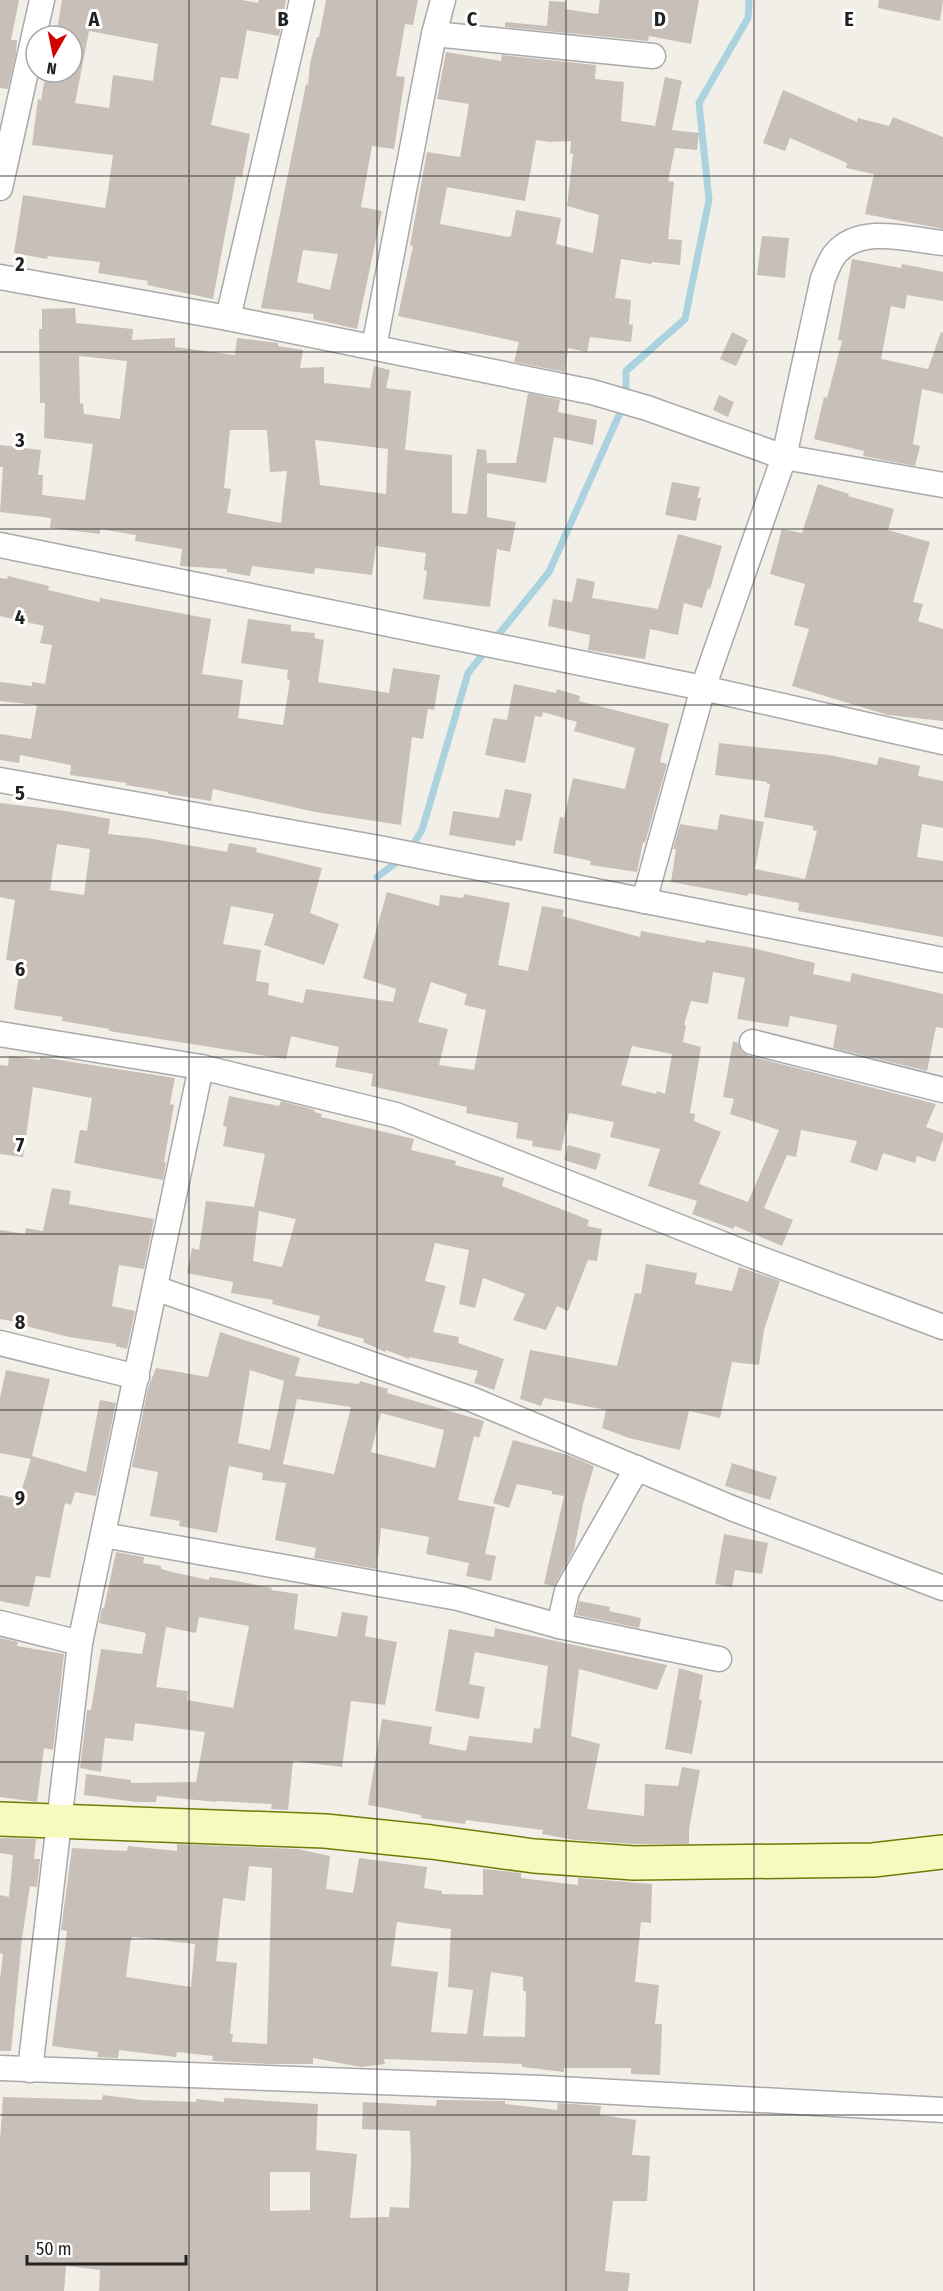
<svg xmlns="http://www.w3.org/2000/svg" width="943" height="2291" viewBox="0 0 943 2291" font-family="'Fira Sans Condensed',sans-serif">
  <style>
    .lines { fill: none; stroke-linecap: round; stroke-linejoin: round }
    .stream { stroke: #aad3df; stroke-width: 7 }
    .building { fill: #c7bfb8; fill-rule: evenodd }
    .minor-casing { stroke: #a9a9a9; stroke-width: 27 }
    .secondary-casing { stroke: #707d05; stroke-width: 36 }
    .minor { stroke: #fff; stroke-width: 24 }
    .secondary { stroke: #f7fabf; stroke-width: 33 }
    .grid { fill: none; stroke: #222; stroke-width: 1.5; stroke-opacity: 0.55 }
    .grid-label { font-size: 20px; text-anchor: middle; font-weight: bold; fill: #222; stroke: #fff; stroke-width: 6; stroke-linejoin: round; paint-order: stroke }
  </style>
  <rect width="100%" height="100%" fill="#f2efe9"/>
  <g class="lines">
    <!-- stream -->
    <g class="stream">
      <path d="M626 396V371L685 319 709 200 699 103 748 18 749 0"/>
      <path d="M495 639 549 572 623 406"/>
      <path d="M411 848 422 830 468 673 488 648"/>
      <path d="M377 877 401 859"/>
    </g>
  </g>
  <!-- building -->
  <g class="building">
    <path d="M0 0H19L11 40H17L16 53 8 89 0 88Z"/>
    <path d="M62 0H242L258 3 259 0H286L279 36 247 30 238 79 221 77 211 125 250 134 242 177 236 176 213 299 147 285 148 281 98 273 100 262 48 256 47 259 14 253 23 195 105 208 108 191 113 155 32 145 38 99 41 100 46 72H72V36H56ZM89 31 158 44 153 81 113 75 109 108 75 103Z"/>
    <path d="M326 0H418L413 25 405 24 396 76 405 77 394 149 372 146 361 207 382 211 357 329 313 319 314 314 261 308 299 119 306 84 308 85 310 63 317 37H319ZM303 250 338 254 330 290 297 282Z"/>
    <path d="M600 0H699L691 44 649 36 648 41 505 27V22L547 26 549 1 566 2 565 9 598 14Z"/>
    <path d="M879 0H943L940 21 878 8Z"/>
    <path d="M446 52 501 61 502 55 596 65 595 79 624 82 621 121 655 126 665 77 682 81 672 130 699 133 697 150 675 148 668 181 674 182 668 239 682 240 680 265 652 262 651 264 621 259 615 298 631 300 629 324 633 325 631 342 590 337 587 352 568 348 565 372 514 362 519 342 398 316 413 246 410 245 427 152 460 157 469 104 437 99ZM536 140 549 142 571 141 570 153 573 154 567 206 599 215 593 253 556 244 561 218 516 210 511 236 508 237 440 224 447 187 525 201Z"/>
    <path d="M783 90 857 122 858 118 889 126 893 117 943 137V229L865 214 874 174 846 168 847 163 790 138 785 151 763 143Z"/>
    <path d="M762 236 789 238 785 278 757 275Z"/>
    <path d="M852 259 901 268 902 264 943 272V301L907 295 905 309 891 306 881 359 928 369 941 332 943 333V394L922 389 913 444 920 446 915 466 863 456 864 451 814 439 824 397 827 398 842 341 838 340Z"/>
    <path d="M75 308 76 323 133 329 132 340 175 338V347L235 355 237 338 278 343V346L303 350 300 368 324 367V383L370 388 374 366 390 370 386 388 411 391 405 450 452 455V513L467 514 477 449 486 450 487 463H516L528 393 560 400 558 412 597 420 593 445 554 437 546 483 487 473V517L516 522 510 552 497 549 490 607 423 599 427 571 424 570 426 553 376 546 372 575 315 568 314 574 252 566 250 576 227 572V569L180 566 182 549 135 541 136 535 100 529V534L50 528 51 518 0 512 3 467H0V445L41 450 38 475H43L42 495 85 500 93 444 44 438 45 403H40L39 329H42V309ZM79 356 127 361 120 419 84 414 83 403 80 404ZM230 430H267L270 472 287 471 281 523 227 513 231 489 224 488ZM315 440 388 449 386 494 320 485Z"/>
    <path d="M732 332 748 340 736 366 720 359Z"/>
    <path d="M719 395 734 402 728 417 713 410Z"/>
    <path d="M672 482 700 487 697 498H701L696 521 665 515Z"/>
    <path d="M818 484 849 494 848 496 894 509 888 530 930 542 913 602 923 604 918 621 943 629V721L888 715 792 686 809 629 794 625 805 584 770 574 782 529 802 533Z"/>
    <path d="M678 534 722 546 710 589 708 588 702 608 684 603 678 635 650 629 645 659 588 650 590 635 548 626 553 599 572 602 577 578 595 582 592 598 658 609Z"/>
    <path d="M8 576 49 586 48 590 99 602 100 598 211 619 202 674 243 680 238 718 283 725 290 680 287 679 288 670 241 663 248 619 291 625V631L315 633 314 638 324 640 318 682 389 693 393 668 440 675 434 710 428 709 423 739 412 737 401 825 315 812 213 789 211 801 168 794V792L126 785 127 783 70 775 71 765 20 755 19 763 0 760V734L31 739 37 705 0 701V682L32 686V682L45 684 52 645 40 643 44 626 0 616V578L7 579Z"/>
    <path d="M514 684 556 693 557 689 580 696 579 701 669 724 660 762 667 764 645 843 643 842 637 872 590 865 591 861 553 853 560 817 564 818 573 778 625 789 635 748 574 731 577 722 543 712 542 717 535 716 525 763 485 755 493 718 507 720Z"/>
    <path d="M719 743 829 755 877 765 879 757 920 766 918 776 943 781V828L922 824 917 857 943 861V937L798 911 799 903 748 893V896L671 882 676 849H673L680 824 717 830 720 814 764 822 755 869 805 879 817 831 813 830V826L764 817 770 784H767V782L715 775Z"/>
    <path d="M505 789 532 794 522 841 516 840 515 846 449 835 453 811 499 818Z"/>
    <path d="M0 803 66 811 110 819 108 834 147 838 227 852 229 843 257 848 256 852 322 868 310 913 339 924 324 965 264 945 274 914 231 906 223 944 261 950 256 981 269 983 268 995 303 1003 306 989 393 1002 396 989 363 978 387 892 439 906 440 895 463 898 464 894 510 903 498 965 528 971 542 906 564 910 562 916 640 937 641 931 705 943 706 940 748 947 815 963 813 974 850 982 852 973 943 994V1028L936 1027 927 1071 833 1048 837 1025 790 1016 788 1027 737 1019 745 978 713 972 708 1004 691 1001 684 1025H686L683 1042 701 1047 690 1113 695 1114 694 1121 721 1132 699 1184 748 1202 779 1130 730 1114 734 1099 723 1097 733 1041 738 1043 742 1052 749 1056 936 1104 926 1127 943 1133V1139L935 1162 917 1156 915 1163 883 1153 877 1171 850 1162 857 1141 801 1130 796 1157 787 1155 764 1208 793 1220 782 1246 735 1226 733 1229 692 1214 697 1201 648 1186 660 1149 610 1137 614 1122 569 1113 561 1151 532 1146 533 1141 516 1138 518 1123 466 1113 467 1107 371 1086 373 1074 335 1067 339 1047 291 1036 286 1059 109 1031V1029L62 1021 63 1017 17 1010 14 1008 21 962 6 960 15 900 0 897ZM57 844 90 849 84 895 50 890ZM431 982 467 994 464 1005 486 1010 474 1070 439 1065 448 1029 418 1022ZM632 1046 672 1054 665 1094 657 1091 656 1094 621 1085Z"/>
    <path d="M9 1056 40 1060V1057L175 1078 170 1104 174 1105 164 1162H166L163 1180 74 1163 80 1130 87 1131 92 1098 33 1087 23 1157 0 1154V1065L8 1066Z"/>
    <path d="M229 1096 279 1106 281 1101 315 1110 314 1112 322 1114 321 1117 414 1139 411 1150 456 1161 455 1165 504 1178 502 1186 589 1220 587 1226 602 1229 597 1261 588 1260 568 1311 557 1306 546 1330 513 1320 525 1294 483 1278 475 1308 459 1304 469 1250 435 1243 425 1281 446 1286 433 1332 459 1337 458 1343 504 1359 494 1390 474 1383 478 1371 409 1357V1359L386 1350 385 1352 363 1342 364 1339 317 1326 320 1316 272 1304 273 1300 231 1293 233 1282 187 1273 192 1248 199 1250 206 1201 254 1207 265 1154 223 1146 227 1127 223 1126ZM259 1211 296 1219 282 1267 253 1261Z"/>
    <path d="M568 1145 601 1154 596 1170 564 1160Z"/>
    <path d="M52 1188 71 1191 69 1204 154 1219 144 1269 119 1265 112 1306 135 1311 127 1349 115 1346 116 1344 69 1337 26 1326 27 1324 0 1319V1230L25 1234 26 1228 43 1231Z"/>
    <path d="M646 1264 697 1273 695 1284 732 1291 739 1267 780 1281 764 1330 759 1365 732 1362 720 1418 689 1411 680 1450 629 1438 602 1428 606 1410 544 1398 541 1406 520 1399 530 1350 617 1366 635 1293 641 1294Z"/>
    <path d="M220 1332 300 1358 295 1376 359 1384 360 1381 388 1389 387 1393 484 1421 479 1438 474 1436 458 1500 495 1507 485 1554 496 1556 491 1581 466 1576 469 1563 426 1554 429 1537 381 1528 377 1569 314 1558 316 1548 275 1540 286 1483 262 1480 263 1473 229 1466 217 1533 179 1526 180 1521 150 1516 158 1472 132 1467 148 1388 156 1368 208 1377ZM250 1370 284 1381 270 1450 238 1443ZM297 1399 351 1407 334 1474 283 1464ZM381 1413 444 1430 435 1468 371 1452Z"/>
    <path d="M6 1370 50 1379 32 1456 86 1472 100 1400 116 1403 96 1496 75 1492 71 1505 65 1503 50 1578 36 1576 29 1607 0 1601V1495L19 1499 31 1459 0 1453V1398Z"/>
    <path d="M513 1440 568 1455 594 1466 583 1504 574 1550 554 1586 544 1584 564 1496 552 1494V1491L517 1484 509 1508 493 1503Z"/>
    <path d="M732 1463 777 1477 770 1500 725 1486Z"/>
    <path d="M724 1534 768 1543 762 1574 735 1570 732 1587 715 1584Z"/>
    <path d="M116 1552 144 1557 143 1563 161 1566V1569L176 1573 209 1580V1577L237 1581 272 1588 271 1590 298 1594 294 1629 337 1637 342 1612 368 1616 365 1636 397 1642 385 1705 351 1701 342 1767 293 1761 288 1810 271 1809 272 1804 216 1801V1802L157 1796 156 1802H136L84 1795 86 1774 131 1780V1783L196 1782 205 1732 135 1723 133 1741 105 1738 101 1772 80 1768 87 1710H91L101 1649 142 1654 146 1633 99 1623 102 1608H104ZM199 1617 249 1626 233 1708 187 1700 188 1691 156 1687 166 1627 196 1633Z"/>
    <path d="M579 1601 610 1607 609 1611 641 1618 639 1628 576 1615Z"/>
    <path d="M495 1628 667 1665 657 1690 579 1669 571 1736 600 1744 587 1809 644 1816 645 1784 678 1786 682 1767 700 1770 689 1829V1844H635L575 1840 542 1834 543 1830 466 1820 465 1824 421 1818V1815L368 1805 382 1719 432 1727 429 1744 466 1751 469 1736 532 1743 534 1728 540 1729 548 1666 475 1652 469 1684 485 1687 479 1719 435 1711 449 1629 494 1637Z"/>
    <path d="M0 1638 18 1642 17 1646 64 1654 53 1750 44 1748 37 1802 0 1797Z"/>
    <path d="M679 1668 703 1675 699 1700H702L692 1754 665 1749Z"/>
    <path d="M0 1838 36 1839 34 1859H40L37 1887 30 1886 22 1938 11 2051H0V1979L3 1954 0 1953V1895L9 1897 13 1855 0 1853Z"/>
    <path d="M177 1844 298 1849 330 1856 326 1889 353 1893 359 1858 427 1867 424 1888 442 1891V1894L483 1895V1869L521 1873V1878L578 1885V1878L652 1884 651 1923 641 1922 635 1982 659 1985 655 2024H662L660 2075 631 2074V2068H564V2072L522 2067V2064L384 2059 385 2064 361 2067 313 2058V2064H270L212 2061 213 2056 177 2052 176 2057 119 2050 118 2058 97 2057 98 2052 52 2046 67 1931 61 1930 72 1848 127 1851 128 1846 177 1851ZM249 1866 272 1868 267 2044 232 2042 233 2034H230L237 1963 216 1961 223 1898 245 1901ZM397 1922 451 1929 448 1987 473 1990 467 2034 431 2032 438 1972 391 1966ZM134 1937 195 1944 191 1987 126 1977 131 1938ZM491 1972 523 1977V1991H526L525 2037 483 2036Z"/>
    <path d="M103 2095 142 2100 196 2102V2099L224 2102V2098L318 2104 316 2150 357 2154 350 2218 389 2217 390 2207 409 2208 411 2161 410 2131 362 2129 363 2102 436 2106 437 2100 505 2101V2104L557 2110 558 2103 601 2106 600 2115 636 2120 632 2155 650 2156 647 2201H613L605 2271 630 2273 628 2291H99L100 2270 66 2266 64 2291H0V2141L3 2097 102 2100ZM270 2172H310V2210L270 2211Z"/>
  </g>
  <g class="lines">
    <defs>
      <g id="minor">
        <path d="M434 34 653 56"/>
        <path d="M0 188 42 0"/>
        <path d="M0 277 228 318 592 392 647 408 784 457 943 485"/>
        <path d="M228 318 302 0"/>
        <path d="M374 347 434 34 443 0"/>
        <path d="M0 545 703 688 943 742"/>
        <path d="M0 780 384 849 943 960"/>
        <path d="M644 901 703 688 784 457 823 278C827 270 830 259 836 253 861 224 911 240 943 243"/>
        <path d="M0 1034 201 1067 396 1115 753 1256 943 1327"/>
        <path d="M752 1042 943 1090"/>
        <path d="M155 1288 471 1399 734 1509 943 1588"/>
        <path d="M0 1343 137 1377"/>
        <path d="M103 1535 458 1598 559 1626 567 1591 637 1468"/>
        <path d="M0 1623 80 1643"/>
        <path d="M559 1626 719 1659"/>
        <path d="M0 2068 541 2088 943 2110"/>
        <path d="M30 2070 80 1643 201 1067"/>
      </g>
      <path id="secondary" d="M0 1819 325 1831 431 1842 534 1856 634 1863 873 1860 943 1852"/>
    </defs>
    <!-- minor casing -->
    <use href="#minor" class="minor-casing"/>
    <!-- secondary casing -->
    <use href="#secondary" class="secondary-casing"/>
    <!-- minor -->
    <use href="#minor" class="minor"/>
    <!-- secondary -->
    <use href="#secondary" class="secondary"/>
  </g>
  <!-- grid -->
  <path class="grid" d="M189 0V2291M377 0V2291M566 0V2291M754 0V2291M0 176H943M0 352H943M0 529H943M0 705H943M0 881H943M0 1057H943M0 1234H943M0 1410H943M0 1586H943M0 1762H943M0 1939H943M0 2115H943"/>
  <g class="grid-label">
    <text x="94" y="26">A</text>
    <text x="283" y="26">B</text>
    <text x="472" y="26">C</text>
    <text x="660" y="26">D</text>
    <text x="849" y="26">E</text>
    <text x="20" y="271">2</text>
    <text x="20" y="447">3</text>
    <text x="20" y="624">4</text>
    <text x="20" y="800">5</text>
    <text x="20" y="976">6</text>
    <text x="20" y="1152">7</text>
    <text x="20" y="1329">8</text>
    <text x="20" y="1505">9</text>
  </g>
  <!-- north arrow -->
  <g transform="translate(54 54) rotate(189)"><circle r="28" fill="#ffffff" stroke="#a7a7a7" stroke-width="1.5"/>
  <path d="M0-4.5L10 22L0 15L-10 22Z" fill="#d40000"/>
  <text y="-9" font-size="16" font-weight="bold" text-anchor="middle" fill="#222222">N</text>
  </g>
  <!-- scale -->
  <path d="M27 2255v9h159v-9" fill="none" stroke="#222222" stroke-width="3"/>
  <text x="36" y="2255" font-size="18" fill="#222222" stroke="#ffffff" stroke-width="4.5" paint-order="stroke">50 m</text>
</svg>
